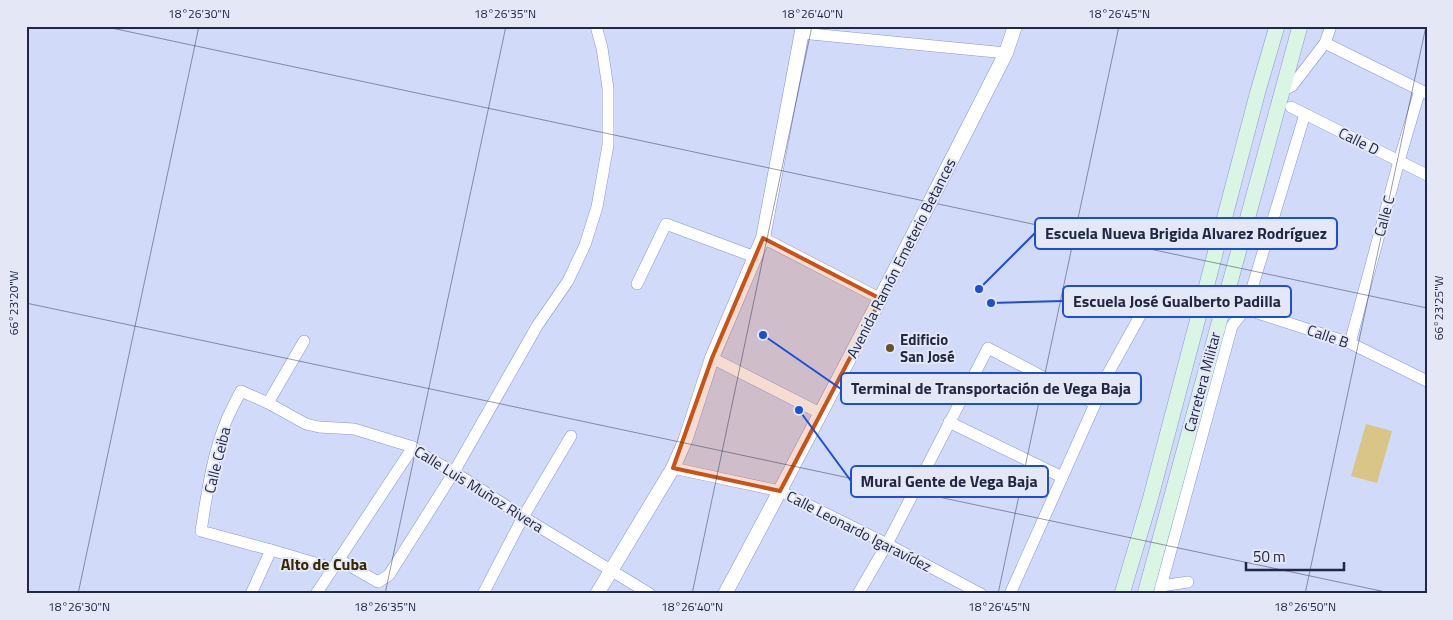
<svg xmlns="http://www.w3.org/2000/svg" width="1453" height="620" viewBox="0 0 1453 620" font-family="'Titillium Web',sans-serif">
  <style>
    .green { fill: #d9c586 }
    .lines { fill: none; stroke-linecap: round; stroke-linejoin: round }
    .minor-casing { stroke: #8596dc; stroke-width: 12 }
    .tertiary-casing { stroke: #8596dc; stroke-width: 15 }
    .secondary-casing { stroke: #8596dc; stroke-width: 16 }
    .minor { stroke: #fff; stroke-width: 11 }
    .tertiary { stroke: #fff; stroke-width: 14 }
    .secondary { stroke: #daf5e3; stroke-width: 15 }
    .marked { fill: #ca5214; fill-opacity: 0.2; stroke: #ca5214; stroke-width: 4; stroke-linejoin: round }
    .ticks { fill: none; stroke: #212844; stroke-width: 1; stroke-opacity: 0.45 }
    .poi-dot { fill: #645522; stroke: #e3e7f6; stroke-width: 2 }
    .labels { text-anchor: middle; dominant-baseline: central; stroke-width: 4; stroke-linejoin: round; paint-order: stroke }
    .street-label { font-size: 15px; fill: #212844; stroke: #e3e7f6 }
    .poi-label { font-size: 15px; font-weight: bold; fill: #212844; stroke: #e3e7f6; text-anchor: start }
    .neighbourhood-label { font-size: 16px; font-weight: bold; fill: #342800; stroke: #e3e7f6 }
    .leader { fill: none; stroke: #1d4ed8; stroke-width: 2 }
    .callout-dot { fill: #1d4ed8; stroke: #e3e7f6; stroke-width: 2 }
    .callout { fill: #e3e7f6; stroke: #1d4ed8; stroke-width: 2 }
    .callout-label { font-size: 16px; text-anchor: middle; font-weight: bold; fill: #212844 }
    .neatline { fill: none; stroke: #212844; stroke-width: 2 }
    .ticks-label { font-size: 12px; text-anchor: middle; fill: #212844 }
  </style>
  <rect width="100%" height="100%" fill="#d1daf8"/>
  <!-- green -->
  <path class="green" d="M1366 424 1392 431 1377 483 1351 476Z"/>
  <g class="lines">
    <defs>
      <g id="minor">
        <path d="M801 33 1006 53"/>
        <path d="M1325 43 1426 93"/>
        <path d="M1281 91 1292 86 1325 43 1331 26"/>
        <path d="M1291 107 1427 175"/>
        <path d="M763 238 881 299"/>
        <path d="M637 284 666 224 755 257"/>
        <path d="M1224 302 1350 343 1427 381"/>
        <path d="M1350 343 1399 161 1420 90"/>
        <path d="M712 358 820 413"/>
        <path d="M268 403 304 341"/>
        <path d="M949 422 1062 477"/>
        <path d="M673 468 780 491 887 544 981 594"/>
        <path d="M338 559 378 582 389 575 454 472 537 326 568 281 585 245 597 207 608 145V88L602 48 596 26"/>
        <path d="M332 568 271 550 201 531C207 494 212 455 227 419 231 410 236 400 241 391L268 403 306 424 319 427 354 429 413 447 425 456 454 472 523 517 650 594"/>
        <path d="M1161 586 1188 582"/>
        <path d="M251 594 271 550"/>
        <path d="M316 594 413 447"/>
        <path d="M483 594 523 517 571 436"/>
        <path d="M858 594 887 544 988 348 1095 404"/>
        <path d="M1010 594 1095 404 1100 388 1151 296"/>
        <path d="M1159 594 1232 326 1246 308 1305 114"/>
      </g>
      <g id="tertiary">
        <path d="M597 594 673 468 685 441 712 358 763 238 803 26"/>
        <path d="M725 594C821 415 914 234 1006 53L1015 26"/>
      </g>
      <g id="secondary">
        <path d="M1122 594 1150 500 1258 91 1277 26"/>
        <path d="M1145 594 1300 26"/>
      </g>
    </defs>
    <!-- minor casing -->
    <use href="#minor" class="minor-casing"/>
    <!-- tertiary casing -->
    <use href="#tertiary" class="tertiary-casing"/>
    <!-- secondary casing -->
    <use href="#secondary" class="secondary-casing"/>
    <!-- minor -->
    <use href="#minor" class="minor"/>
    <!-- tertiary -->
    <use href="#tertiary" class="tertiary"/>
    <!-- secondary -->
    <use href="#secondary" class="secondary"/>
  </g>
  <!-- marked area -->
  <path class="marked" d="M763 238 881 299 780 491 673 468 712 358Z"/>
  <!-- ticks -->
  <path class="ticks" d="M102 26 1427 308M26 303 1395 594M78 594 199 26M385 594 506 26M692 594 812 26M998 594 1119 26M1305 594 1426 26"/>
  <!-- markers -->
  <circle class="poi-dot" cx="890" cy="348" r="5"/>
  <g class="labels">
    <!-- street labels -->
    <g class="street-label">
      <text transform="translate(1359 141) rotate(26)">Calle D</text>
      <text transform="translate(1384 216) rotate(-75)">Calle C</text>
      <text transform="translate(901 258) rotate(-63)">Avenida Ramón Emeterio Betances</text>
      <text transform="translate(1328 336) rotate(19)">Calle B</text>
      <text transform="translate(1202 382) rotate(-75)">Carretera Militar</text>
      <text transform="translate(217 460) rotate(-76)">Calle Ceiba</text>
      <text transform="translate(479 489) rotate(32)">Calle Luis Muñoz Rivera</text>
      <text transform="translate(859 531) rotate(27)">Calle Leonardo Igaravídez</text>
    </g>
    <!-- poi labels -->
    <g class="poi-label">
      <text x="900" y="339">Edificio<tspan x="900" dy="17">San José</tspan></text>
    </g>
    <!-- neighbourhood labels -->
    <g class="neighbourhood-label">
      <text x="324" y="564">Alto de Cuba</text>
    </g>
  </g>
  <!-- callouts -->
  <path class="leader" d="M979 289L1035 233M991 303L1063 301M763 335L841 389M799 410L851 481"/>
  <g class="callout-dot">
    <circle cx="979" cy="289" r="5"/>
    <circle cx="991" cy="303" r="5"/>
    <circle cx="763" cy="335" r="5"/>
    <circle cx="799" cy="410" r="5"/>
  </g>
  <g class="callout">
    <rect x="1035" y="218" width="302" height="31" rx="5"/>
    <rect x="1063" y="286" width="228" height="31" rx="5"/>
    <rect x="841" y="373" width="300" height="31" rx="5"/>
    <rect x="851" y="466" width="197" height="31" rx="5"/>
  </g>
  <g class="callout-label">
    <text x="1186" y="239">Escuela Nueva Brigida Alvarez Rodríguez</text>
    <text x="1177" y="307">Escuela José Gualberto Padilla</text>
    <text x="991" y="394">Terminal de Transportación de Vega Baja</text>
    <text x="949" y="487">Mural Gente de Vega Baja</text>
  </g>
  <!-- border -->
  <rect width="1453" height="620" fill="none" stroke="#e3e7f6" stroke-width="55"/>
  <!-- scale -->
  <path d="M1246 562v8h98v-8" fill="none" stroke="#212844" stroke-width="2.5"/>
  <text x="1253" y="562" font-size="15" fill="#212844" stroke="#e3e7f6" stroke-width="4" paint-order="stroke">50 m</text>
  <rect x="28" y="28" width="1398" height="564" class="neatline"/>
  <g class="ticks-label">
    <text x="199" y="18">18°26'30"N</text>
    <text x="505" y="18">18°26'35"N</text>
    <text x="812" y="18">18°26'40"N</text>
    <text x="1119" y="18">18°26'45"N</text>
    <text transform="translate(14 303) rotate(-90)" y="4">66°23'20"W</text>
    <text transform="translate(1439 308) rotate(-90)" y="4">66°23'25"W</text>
    <text x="79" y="611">18°26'30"N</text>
    <text x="385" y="611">18°26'35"N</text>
    <text x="692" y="611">18°26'40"N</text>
    <text x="999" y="611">18°26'45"N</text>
    <text x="1305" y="611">18°26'50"N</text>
  </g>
</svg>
